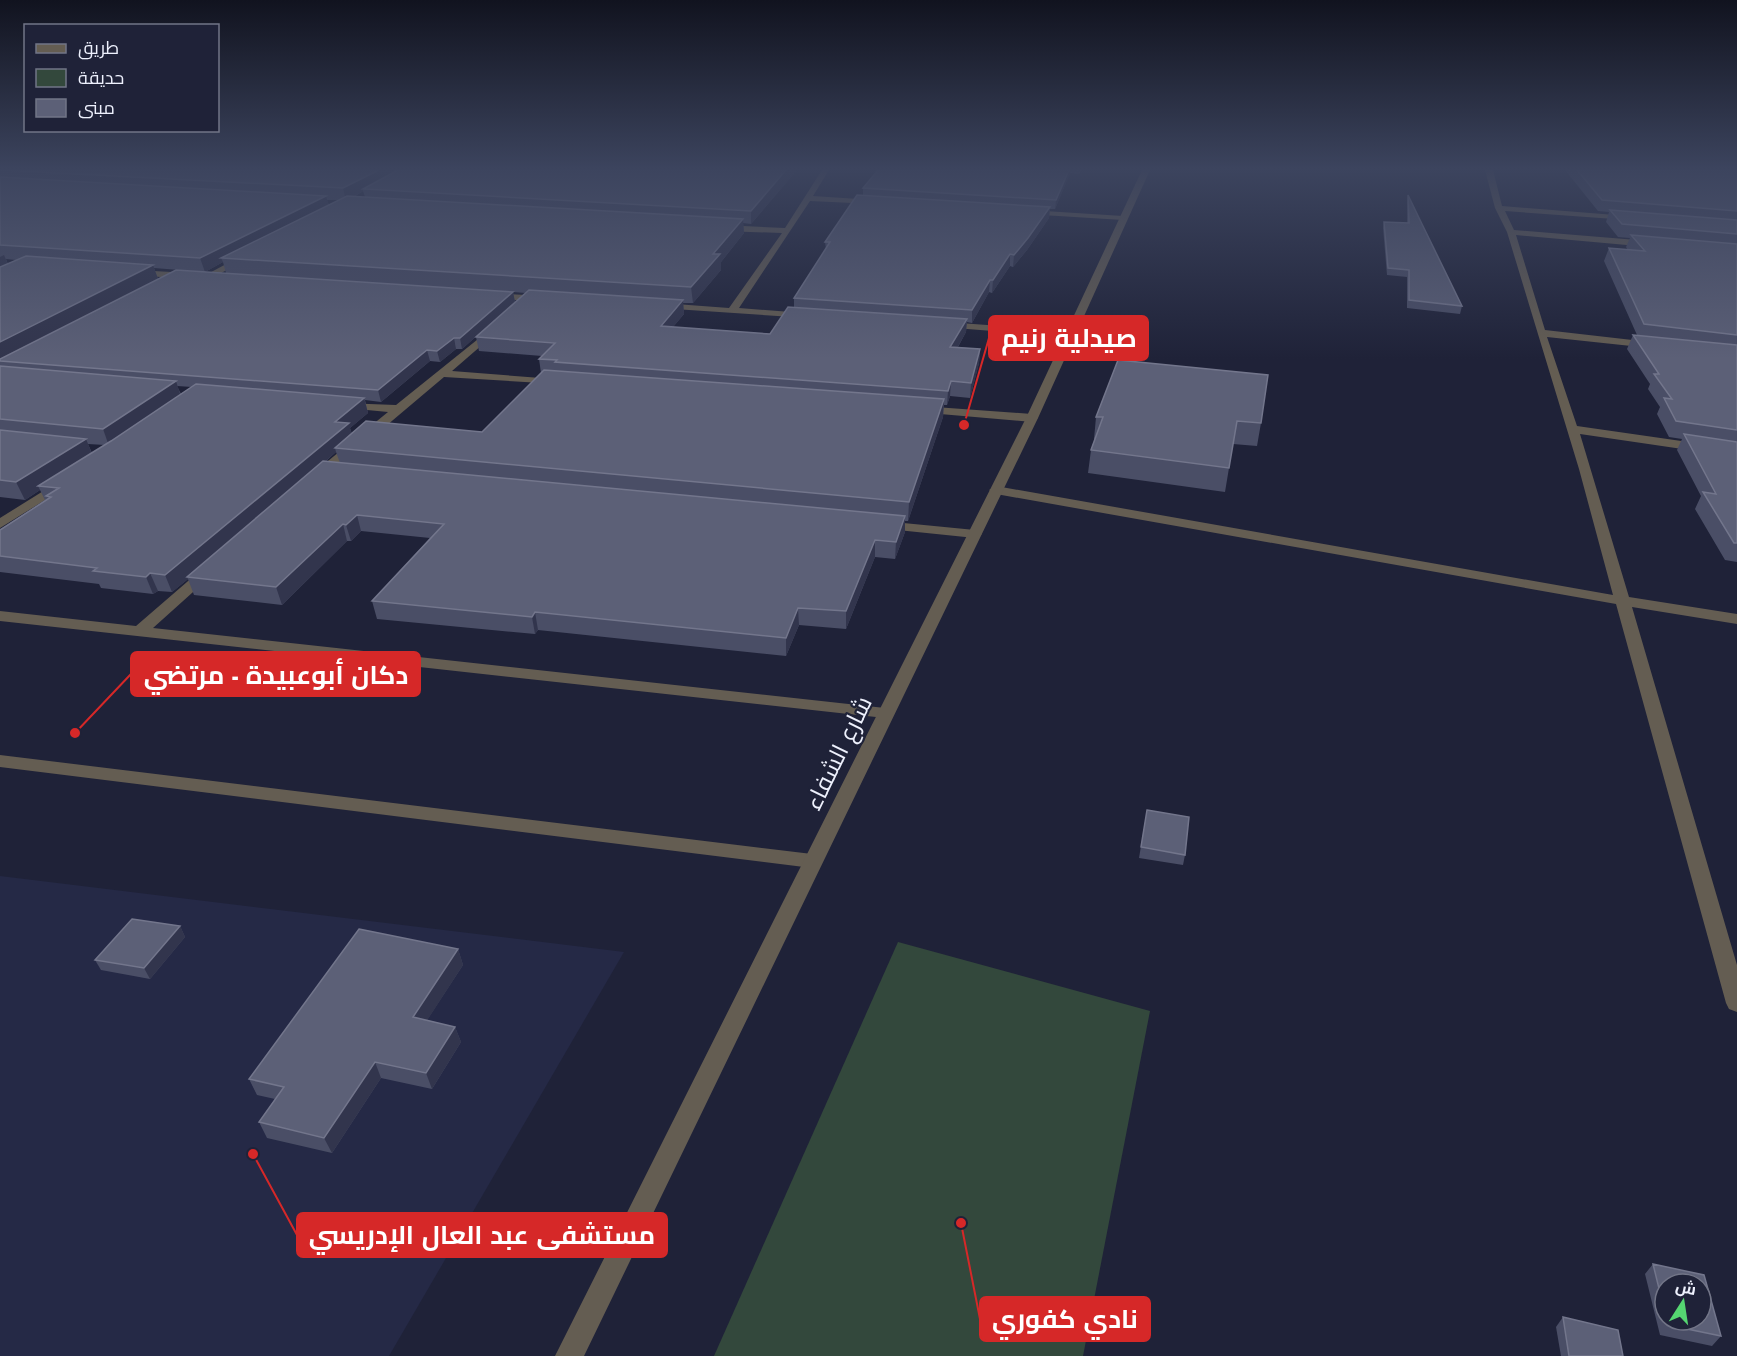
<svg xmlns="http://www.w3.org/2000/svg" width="1737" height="1356" viewBox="0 0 1737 1356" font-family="Jost,Cairo,sans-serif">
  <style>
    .built { fill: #252946 }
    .green { fill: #33483c }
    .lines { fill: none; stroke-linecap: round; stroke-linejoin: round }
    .minor { fill: #645d52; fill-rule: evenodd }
    .tertiary { fill: #645d52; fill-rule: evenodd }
    .wall { fill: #4a4e66; fill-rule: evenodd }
    .shaded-wall { fill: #32354d }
    .building { fill: #5c6077; stroke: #73768c; stroke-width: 1.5 }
    .labels { text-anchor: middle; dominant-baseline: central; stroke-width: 4.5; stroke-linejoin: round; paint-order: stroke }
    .street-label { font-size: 24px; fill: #eef1fd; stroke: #1f2238 }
    .leader { fill: none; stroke: #d62828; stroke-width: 2 }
    .callout-dot { fill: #d62828; stroke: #1f2238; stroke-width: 2 }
    .callout { fill: #d62828; stroke: #d62828; stroke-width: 2 }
    .callout-label { font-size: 26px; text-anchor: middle; font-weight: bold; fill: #fff }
  </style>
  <rect width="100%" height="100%" fill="#1f2238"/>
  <!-- built -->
  <path class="built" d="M0 876 624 952 389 1356H0Z"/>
  <!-- green -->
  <path class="green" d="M898 942 1150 1011 1083 1356H714Z"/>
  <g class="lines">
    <!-- minor -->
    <g class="minor">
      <path d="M822 170H829L813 196 874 200 878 202 874 204 810 201 739 308 804 313 809 316 808 318 659 308 657 306 662 303 729 308 782 233 723 231 719 228 723 225 785 228Z"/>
      <path d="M1485 170H1493L1502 206 1628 216 1632 218 1628 220 1505 211 1514 230 1649 241 1653 244 1649 247 1516 235 1545 330 1650 342 1655 345 1650 348 1547 337 1577 426 1737 449V457L1580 434 1629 597 1737 614V624L1632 607 1737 965V1012L1729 1009 1726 1003 1616 604 996 494 989 490 996 486 1613 595 1579 469 1507 232 1495 208Z"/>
      <path d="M1029 210 1123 216 1127 218 1123 220 1026 214V210Z"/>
      <path d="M241 256 249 258 210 279 202 277Z"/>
      <path d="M135 270 190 273 195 276 190 279 132 275 130 273Z"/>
      <path d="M491 293 543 296 548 299 543 302 488 298V294Z"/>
      <path d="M946 322 1071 331 1076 334 1071 337 942 327 941 325Z"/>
      <path d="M493 327 497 328V332L452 371 554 379 560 382 558 384 444 377 322 480H312L311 477 312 474 388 412 346 408 342 407V403L396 405Z"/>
      <path d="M921 406 1032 414 1038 418 1032 422 917 412 915 410Z"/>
      <path d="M61 480 66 481 68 484 66 487 0 528V518Z"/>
      <path d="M883 521 975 530 982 534 975 538 878 528 876 525Z"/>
      <path d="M207 568 214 572 212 575 153 628 885 708 891 709 894 713 891 717 885 718 0 621V611L136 626 202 569Z"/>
      <path d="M0 755 812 854 819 856 822 861 819 866 812 868 0 767Z"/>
    </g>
    <!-- tertiary -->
    <path class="tertiary" d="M1142 170H1150L1038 418 584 1356H555L1026 418Z"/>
  </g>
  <!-- wall -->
  <g class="wall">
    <path d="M0 170H797L751 224 743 223 744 233 721 262V270L693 303H683L684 314 673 327 770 334 794 307V298L826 249 825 242 863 196V188L878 170H1082L1079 174 1070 173 1055 209H1050L1049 218 1027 250 1013 267 1010 266 992 293 989 292 972 323 967 322 966 332 958 347 980 349 979 363 970 398 950 396 947 405H944L943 417 908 521H905V532L895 559 875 557 846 629 799 625 786 656 538 630 535 634 377 619 372 601 430 538 361 531 351 541H347L282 605 194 595 188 579 172 592 158 591 153 594 101 588 99 584 0 572V530L45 500 40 490 25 500 0 497ZM363 191 365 197H354ZM327 200H339L329 205ZM6 259 16 260H18L8 264ZM223 262 226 273 101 308 158 279 154 268 205 272ZM513 292 526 293 476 337 479 351 542 356 539 359 541 373 482 432 352 434 350 428 368 413 365 400 381 402 430 361 440 362 456 349H462L515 302ZM177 386 192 387 181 394ZM88 444 105 445 92 453ZM336 452 340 463 325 462Z"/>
    <path d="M1565 170H1737V562L1725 560 1695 509 1701 496 1677 450 1682 439 1669 437 1657 414 1660 407 1648 389 1650 384 1627 349 1633 335H1637L1604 261 1609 248 1628 250 1626 247 1630 238 1618 237 1606 222 1609 212 1598 211Z"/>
    <path d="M1408 195 1462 306 1460 314 1407 308V277L1387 275 1383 228 1384 222 1407 223V201Z"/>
    <path d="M1118 360 1261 423 1257 446 1233 444 1225 492 1088 473 1091 450 1095 439H1094L1096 417Z"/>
    <path d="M1147 810 1185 855 1183 865 1139 858Z"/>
    <path d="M180 926 185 937 150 979 101 970 95 960Z"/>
    <path d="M458 949 463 965 427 1020 455 1027 461 1042 432 1089 381 1078 332 1153 267 1138 259 1122 275 1099 257 1095 249 1079Z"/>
    <path d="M1653 1264 1721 1336 1712 1346 1660 1335 1645 1274ZM1665 1284 1701 1320H1665Z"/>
    <path d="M1563 1317 1623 1356H1561L1556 1327Z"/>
  </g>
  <!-- shaded-wall -->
  <g class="shaded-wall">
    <path d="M379 170H403L363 189V191L346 201 343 188Z"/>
    <path d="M786 170H797L751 224V211Z"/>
    <path d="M1069 170H1071L1070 173 1055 209 1056 200Z"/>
    <path d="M326 196 330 209 221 258 223 262 205 272 200 258Z"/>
    <path d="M1050 207 1049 218 1027 250 1013 267 1014 255Z"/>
    <path d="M743 219 744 233 721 262V270L693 303 691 287 713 254Z"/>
    <path d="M1010 254V266L992 293 993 280Z"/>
    <path d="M4 255 10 269 0 274V257Z"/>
    <path d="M153 265 158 279 0 360V342Z"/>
    <path d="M990 280 989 292 972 323V310Z"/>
    <path d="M513 292 515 302 462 349 460 338Z"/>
    <path d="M683 300 684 314 662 340 661 326Z"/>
    <path d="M967 319 966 332 950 361V347Z"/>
    <path d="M454 338 456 349 440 362 437 351Z"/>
    <path d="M980 349 979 363 970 398 971 383Z"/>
    <path d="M427 350 430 361 381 402 378 390Z"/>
    <path d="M176 381 181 397 109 446 103 429Z"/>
    <path d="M951 381 950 396 947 405 948 391Z"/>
    <path d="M364 398 368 413 350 428 353 438 335 448 336 452 189 578 187 577 188 579 172 592 165 575 335 422Z"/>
    <path d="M944 399 943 417 908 521 909 502Z"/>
    <path d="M86 439 93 456 38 486 40 490 25 500 16 482Z"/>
    <path d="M357 515 361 531 351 541 346 525Z"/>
    <path d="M905 516V532L895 559 896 542Z"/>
    <path d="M343 524 347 541 282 605 276 587Z"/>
    <path d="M875 540V557L846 629V611Z"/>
    <path d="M150 573 158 591 153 594 146 577Z"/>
    <path d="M798 608 799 625 786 656V638Z"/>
    <path d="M535 612 538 630 535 634 532 617Z"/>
    <path d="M180 926 185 937 150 979 144 968Z"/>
    <path d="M458 949 463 965 419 1033 413 1017Z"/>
    <path d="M455 1027 461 1042 432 1089 426 1073Z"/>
    <path d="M375 1062 381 1078 332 1153 324 1138Z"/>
  </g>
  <!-- building -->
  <g class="building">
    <path d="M0 170H379L343 188Z"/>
    <path d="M398 170H786L751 211 363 189Z"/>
    <path d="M878 170H1069L1056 200 863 188Z"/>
    <path d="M1577 170H1716L1737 171V211L1602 200Z"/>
    <path d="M0 177 326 196 200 258 0 245Z"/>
    <path d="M857 195 1050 207 1028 238 1014 255 1010 254 993 280H990L972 310 794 298 830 242H825Z"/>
    <path d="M1408 195 1422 224 1462 306 1409 300V270L1388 268 1384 222 1409 223Z"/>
    <path d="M347 196 743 219 713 254H720L691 287 221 258Z"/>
    <path d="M1610 210 1737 220V234L1622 224Z"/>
    <path d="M1631 235 1737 244V335L1644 324 1609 248 1645 251Z"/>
    <path d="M26 256 153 265 0 342V267Z"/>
    <path d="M176 270 513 292 460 338H454L437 351 427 350 378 390 0 361V359Z"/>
    <path d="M529 290 683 300 661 326 770 334 788 307 967 319 950 347 980 349 971 383 951 381 948 391 555 362 557 360 539 359 555 343 476 337Z"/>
    <path d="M1633 335 1737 345V430L1676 421 1664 398 1672 399 1654 374H1659Z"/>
    <path d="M1118 360 1268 375 1261 423 1237 421 1229 468 1091 450 1103 417H1096Z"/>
    <path d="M0 366 176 381 103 429 0 419Z"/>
    <path d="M544 370 944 399 909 502 335 448 366 421 482 432Z"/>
    <path d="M196 384 364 398 335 422 349 423 165 575 150 573 146 577 93 571 97 568 0 556V530L51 497 46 496 59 488 38 486 111 441Z"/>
    <path d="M0 430 86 439 16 482 0 480Z"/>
    <path d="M1684 434 1737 442V543H1734L1703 492 1716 494Z"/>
    <path d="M323 461 905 516 896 542 875 540 846 611 798 608 786 638 535 612 532 617 372 601 444 524 357 515 346 525 343 524 276 587 187 577Z"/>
    <path d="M1147 810 1189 817 1185 855 1141 847Z"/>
    <path d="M132 919 180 926 144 968 95 960Z"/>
    <path d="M359 929 458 949 413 1017 455 1027 426 1073 375 1062 324 1138 259 1122 284 1087 249 1079Z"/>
    <path d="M1653 1264 1704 1275 1721 1336 1668 1325 1667 1320H1701V1284H1665V1313Z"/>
    <path d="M1563 1317 1618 1330 1623 1356H1569Z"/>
  </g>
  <!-- sky -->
  <linearGradient id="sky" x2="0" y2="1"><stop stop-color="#11131f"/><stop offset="0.47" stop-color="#3c445e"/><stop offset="1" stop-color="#3c445e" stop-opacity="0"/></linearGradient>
  <rect width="1737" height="359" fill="url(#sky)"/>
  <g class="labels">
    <!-- street labels -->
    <g class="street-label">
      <text transform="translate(838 753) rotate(-64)">شارع الشفاء</text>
    </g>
  </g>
  <!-- callouts -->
  <path class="leader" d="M964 425L989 338M75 733L131 674M253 1154L297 1235M961 1223L980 1319"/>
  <g class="callout-dot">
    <circle cx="964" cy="425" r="6"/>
    <circle cx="75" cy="733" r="6"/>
    <circle cx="253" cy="1154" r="6"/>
    <circle cx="961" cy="1223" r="6"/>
  </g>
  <g class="callout">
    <rect x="989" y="316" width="159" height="44" rx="6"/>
    <rect x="131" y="652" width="289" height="44" rx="6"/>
    <rect x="297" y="1213" width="370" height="44" rx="6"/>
    <rect x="980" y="1297" width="170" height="44" rx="6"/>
  </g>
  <g class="callout-label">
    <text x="1069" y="347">صيدلية رنيم</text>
    <text x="276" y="684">دكان أبوعبيدة - مرتضي</text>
    <text x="482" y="1244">مستشفى عبد العال الإدريسي</text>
    <text x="1065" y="1328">نادي كفوري</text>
  </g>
  <!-- legend -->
  <rect x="24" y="24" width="195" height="108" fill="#1f2238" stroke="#727587" stroke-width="1.5"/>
  <rect x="36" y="44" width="30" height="9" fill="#645d52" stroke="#727587" stroke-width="1.5"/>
  <text x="78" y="54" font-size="18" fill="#eef1fd">طريق</text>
  <rect x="36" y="69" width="30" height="18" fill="#33483c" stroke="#727587" stroke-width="1.5"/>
  <text x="78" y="84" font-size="18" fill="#eef1fd">حديقة</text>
  <rect x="36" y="99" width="30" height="18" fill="#5c6077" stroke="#727587" stroke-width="1.5"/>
  <text x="78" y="114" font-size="18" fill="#eef1fd">مبنى</text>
  <!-- north arrow -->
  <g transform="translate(1683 1302) rotate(12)"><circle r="28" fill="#1f2238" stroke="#727587" stroke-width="1.5"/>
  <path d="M0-4.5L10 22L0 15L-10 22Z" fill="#55d671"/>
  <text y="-9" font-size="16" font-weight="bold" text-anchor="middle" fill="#eef1fd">ش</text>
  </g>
</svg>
